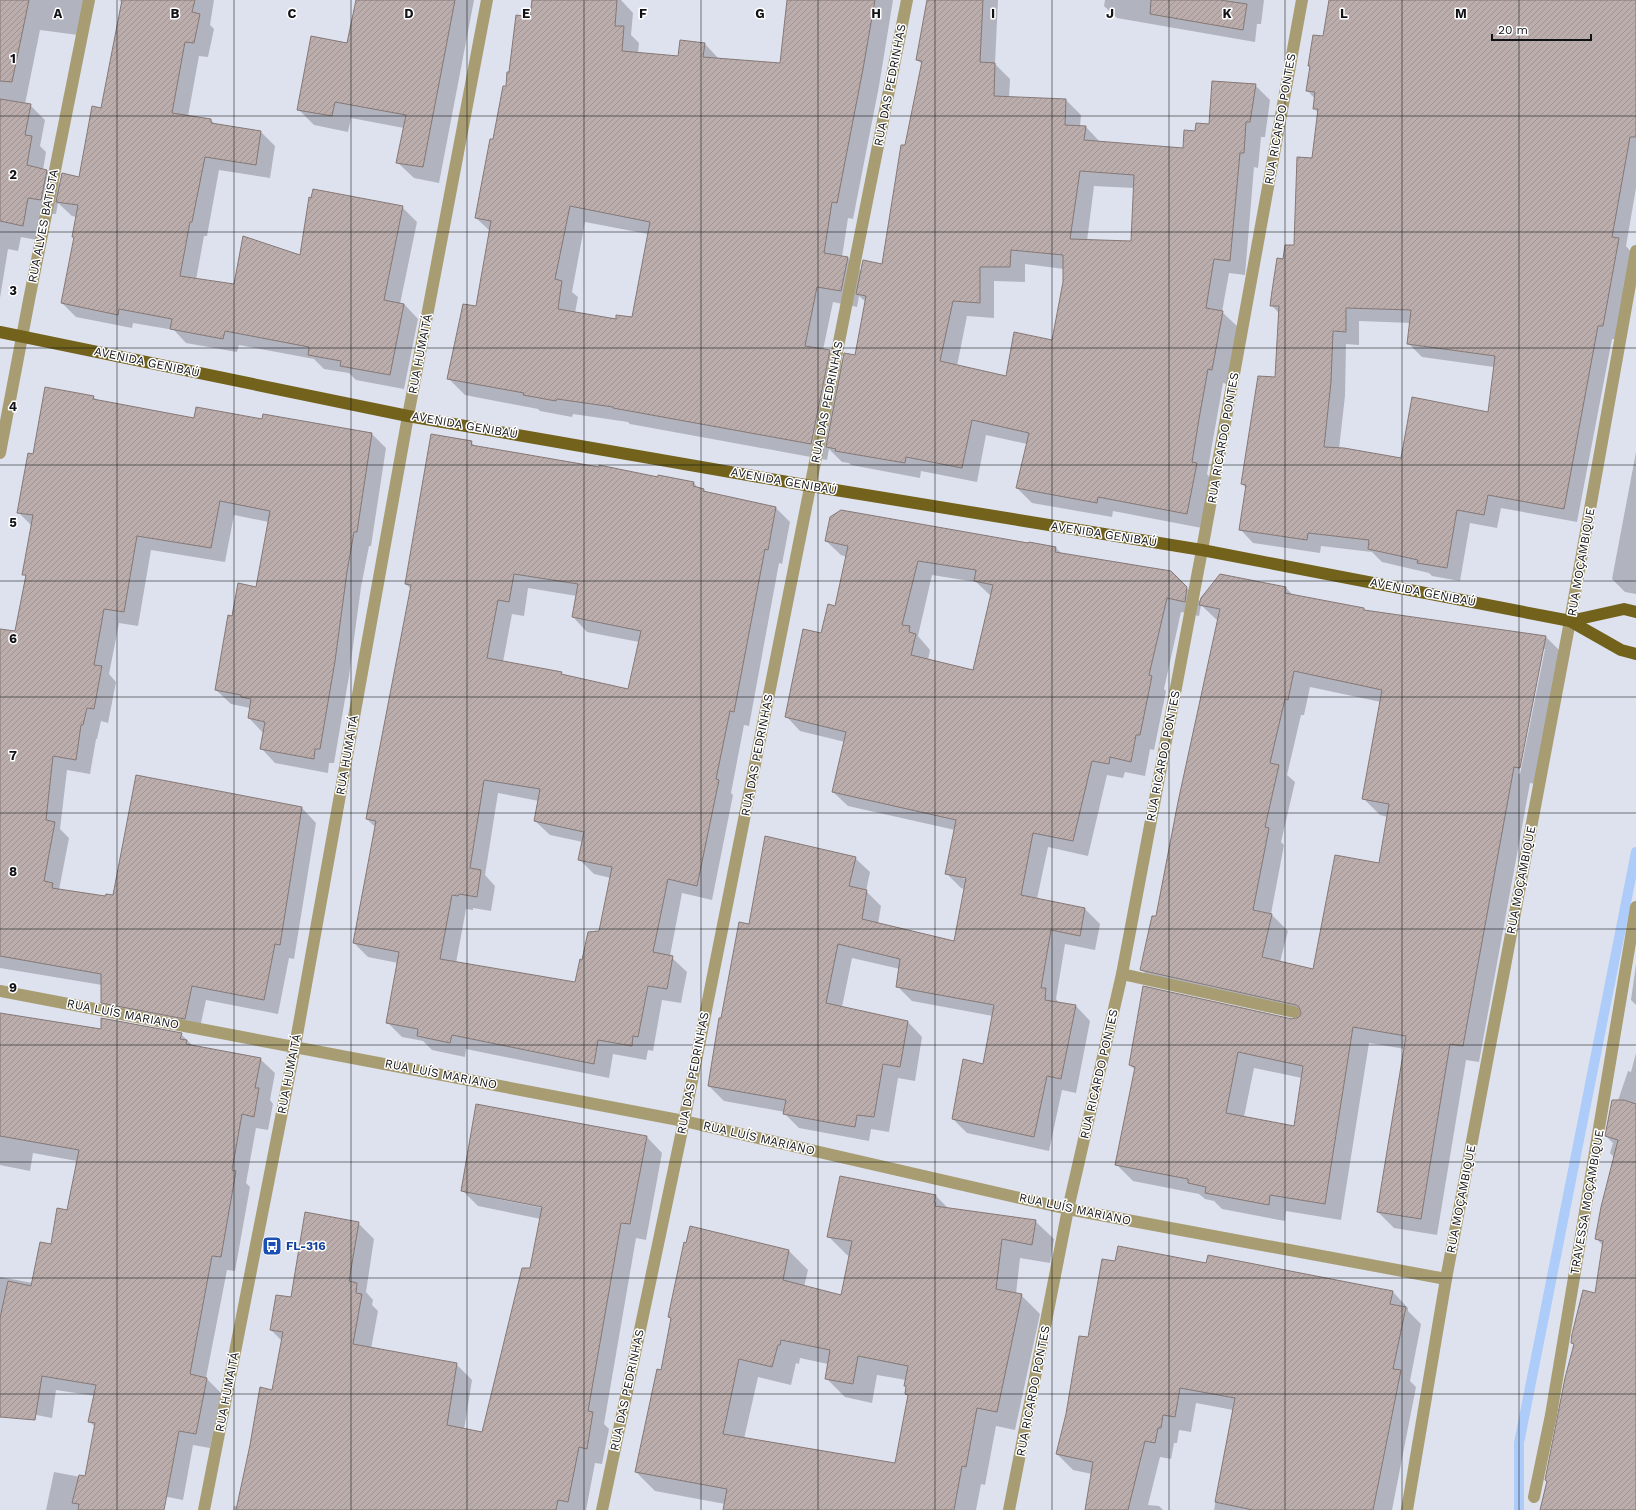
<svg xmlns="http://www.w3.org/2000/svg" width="1636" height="1510" viewBox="0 0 1636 1510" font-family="'Work Sans',sans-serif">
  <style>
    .shadow { fill: #0003; fill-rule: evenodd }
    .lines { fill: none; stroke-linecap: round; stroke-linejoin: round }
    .stream { stroke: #aeccfa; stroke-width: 10 }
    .building { fill: url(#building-hatch); stroke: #857877; fill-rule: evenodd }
    .minor { stroke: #a89d72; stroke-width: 12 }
    .major { stroke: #72621b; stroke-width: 12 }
    .grid { fill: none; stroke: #111216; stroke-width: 1; stroke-opacity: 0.55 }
    .labels { text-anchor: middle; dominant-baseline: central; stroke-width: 3; stroke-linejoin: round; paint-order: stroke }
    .street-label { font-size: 12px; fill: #111216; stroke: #fff }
    .transit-label { font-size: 12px; font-weight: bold; fill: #164399; stroke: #fff; text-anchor: start }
    .grid-label { font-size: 13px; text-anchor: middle; font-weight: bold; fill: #111216; stroke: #fff; stroke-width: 3; stroke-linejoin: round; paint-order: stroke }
  </style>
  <defs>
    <pattern id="building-hatch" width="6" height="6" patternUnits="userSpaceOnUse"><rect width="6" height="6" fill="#baadac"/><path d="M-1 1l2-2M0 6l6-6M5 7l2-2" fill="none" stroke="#9f9493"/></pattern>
  </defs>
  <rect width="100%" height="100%" fill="#dee2ee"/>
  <!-- shadow -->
  <g class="shadow">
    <path d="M0 0H85L78 35 40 30 25 104 30 105 45 120 40 146 46 152 43 170 47 171 61 185 79 178 102 109 122 3 119 0H214L210 25 214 29 208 57 199 56 188 116 211 120 216 125 261 132 275 146 270 178 219 170 207 236H204L196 280 235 285 301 256 402 207 417 222 400 304H404L418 319 404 389 356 380 349 373 324 369 314 359 239 345 237 352 186 343 174 330 133 323 132 328 76 317 62 303 75 238 77 217 72 216 58 203 56 214 42 213 37 240 21 237 18 251 8 249 0 298Z"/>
    <path d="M357 0H474L439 183 414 178 397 162 404 128 351 118 348 132 314 125 298 109 348 44Z"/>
    <path d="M533 0H621L633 13 631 35 639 43 638 53 679 57 705 44 720 60 781 64 788 0H893L879 86 853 219 848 218 842 257 848 258 862 272 883 265 923 65 917 60 928 0H998L995 64 1010 79 1009 98 1066 100 1081 115 1080 127H1086L1100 142 1184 149 1196 132 1210 125 1255 85 1270 100 1265 137H1261L1258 168 1254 167 1245 275 1229 273 1222 312 1238 327 1227 384 1223 383 1214 434 1207 474 1211 479 1202 528 1113 511 1112 517 1032 503 1017 488 1027 444 986 435 977 482 921 471 920 478 851 465 849 463 842 462 829 449 827 460 630 424 628 422 573 414 572 417 540 411 538 409 465 395 449 379 477 307 490 231 476 218 510 73 531 18ZM1094 186 1134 188 1132 242 1087 241ZM585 222 648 234 633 319 617 320 575 313 578 297 572 292ZM1025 264 1064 269V282L1052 341 1006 377 957 366 967 316 994 318V281L1025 282ZM859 296 866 302 855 356 843 365 829 351 823 350 833 302 857 307Z"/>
    <path d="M1105 0H1264L1261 24H1257L1255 42 1117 18 1104 6Z"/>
    <path d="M1330 0H1625L1636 2V188L1626 246 1632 253 1616 339H1612L1577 522 1501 508 1497 528 1470 523 1460 581 1432 576 1429 573 1382 562 1372 552 1321 546 1320 553 1253 543 1240 529 1246 488 1242 484 1276 378 1279 313 1271 305 1284 260 1295 246 1313 159 1318 113 1314 108 1315 99 1307 90 1324 38ZM1359 321 1411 323 1408 343 1422 357 1494 367 1489 413 1402 459 1339 449 1345 396 1346 344 1359 345Z"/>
    <path d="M93 397 97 400 194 419 263 421 371 433 386 448 371 546H369L361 587 349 676 334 763H329L328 773 275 763 261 748 263 733 249 718 250 708 231 704 216 690 232 617 257 588 269 522 234 515 225 562 151 550 138 626 119 623 109 674 116 682 108 723 101 721 97 739H96L90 774 67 770 60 829 69 838 59 890 106 897 114 896 302 808 316 823 294 959 289 958 278 1014 206 1000 199 1032 116 1017 102 1002V985L0 968V630L16 633 26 577 23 574 32 526 18 512 33 455Z"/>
    <path d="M471 442 476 447 694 483 699 489H704L706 492 776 508 790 522 782 564 779 563 749 726 744 725 731 793 733 795 712 900 682 893 670 956 687 972 681 1003 662 1000 653 1051 648 1050 646 1060 613 1054 609 1078 466 1049 465 1057 432 1050 423 1041 402 1037 388 1023 398 963 368 957 354 943 375 827 367 819 411 589 406 584ZM528 588 577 596 573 617 587 632 639 642 629 690 564 676 561 673 503 662 512 614 524 616ZM498 793 539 801 535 821 550 835 583 842 579 859 594 874 611 878 600 932 583 961 576 983 456 963 466 909 473 910V908L491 911 495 886 485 875Z"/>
    <path d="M1636 452V594L1625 592 1612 579Z"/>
    <path d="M826 541 1029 544 1056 548 1062 554 1170 571 1201 602 1286 588 1294 596 1364 609 1365 611 1546 637 1562 653 1536 784 1530 783 1479 1062 1466 1060 1437 1235 1394 1228 1378 1212 1405 1049 1369 1043 1341 1220 1286 1211 1285 1221 1222 1209 1214 1201 1205 1199 1199 1194 1133 1181 1116 1164 1136 1071 1130 1065 1301 1018 1158 986 1142 970 1157 918 1218 621 1201 605 1199 616 1181 612 1164 689 1166 691 1154 750 1150 749 1145 776 1125 772 1123 778 1107 775 1088 856 1048 847 1037 899 1085 909 1100 924 1095 950 1065 944 1056 999 1060 1004 1076 1006 1090 1021 1076 1093 1062 1090 1049 1151 967 1133 953 1119 984 1065 993 1016 912 1001 897 986 900 969 852 958 842 1007 908 1022 922 1037 915 1081 898 1078 889 1132 871 1129 869 1141 799 1128 784 1113 785 1112 724 1101 709 1086 722 1019 750 925 855 858 870 872 866 891 881 906 878 924 955 942 965 889 961 888 946 873 955 830 848 806 833 792 845 742 800 731 786 716 822 635 836 607 847 557 841 555ZM932 575 976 582 991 596 974 672 928 660 930 650 918 636ZM1543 649H1545L1520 774 1518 773ZM1310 687 1381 702 1364 799 1380 815 1388 817 1380 864 1314 970 1280 962 1288 931 1271 914 1284 845 1281 842 1295 782 1287 775 1301 715H1304ZM962 876 971 880 962 878ZM1254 1068 1302 1078 1294 1127 1244 1117Z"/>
    <path d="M1636 964V1005L1631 1000Z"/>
    <path d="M0 1013 102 1030 181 1034 193 1046 260 1059 275 1073 270 1100 273 1104 268 1130 256 1128 246 1183 250 1187 235 1271 227 1270 206 1378 221 1393 210 1448 193 1445 183 1500 163 1496 161 1510H46L54 1472 86 1478 95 1427 89 1421 95 1396 56 1390 52 1418 0 1408V1277L33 1283 68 1211 77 1161 33 1153 30 1171 0 1165Z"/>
    <path d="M1636 1053V1510H1541L1575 1345 1572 1342 1596 1295 1603 1246 1596 1238 1615 1158 1610 1153 1613 1143 1606 1136 1628 1071 1631 1072Z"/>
    <path d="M646 1136 662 1153 646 1240 636 1238 604 1424 609 1429 602 1464 595 1463 586 1510H233L234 1506H238L273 1391 282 1341 271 1330 291 1299 358 1223 374 1239 366 1292 373 1300 372 1305 378 1311 371 1349 456 1364 472 1380 464 1430 483 1433 531 1269 541 1219 478 1206 462 1190ZM479 1193 547 1207V1209L479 1195Z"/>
    <path d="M936 1196 948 1208 1035 1221 1054 1239 1050 1263 1020 1258 1016 1294 1021 1295 1040 1314 1015 1430 996 1426 985 1485 981 1484 976 1510H724L725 1504 655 1491 636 1472 662 1371 671 1319 669 1317 789 1251 808 1270 804 1287 841 1296 850 1256 847 1255 828 1236ZM800 1358 828 1364 826 1378 845 1397 872 1403 877 1375 906 1380V1394L909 1396 896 1465 744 1439 758 1377 791 1385 796 1363 799 1364Z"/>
    <path d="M1116 1262 1207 1264 1393 1292 1408 1308V1311L1421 1324 1410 1381 1416 1387 1392 1510H1214L1233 1410 1196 1403 1191 1432 1179 1430 1177 1443H1174L1171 1459 1160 1457 1148 1505 1159 1506 1163 1510H1086L1092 1474 1073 1470 1057 1454 1088 1338Z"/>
  </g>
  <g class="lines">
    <!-- stream -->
    <path class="stream" d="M1519 1510V1443L1636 852"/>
  </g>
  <!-- building -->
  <g class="building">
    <path d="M0 0H29L12 82 0 81Z"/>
    <path d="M122 0H195L192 12 200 14 194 43 185 42 172 113 211 119V123L261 131 256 165 205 157 192 222H190L180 276 234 284 243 236 300 255 309 197 311 198 313 189 403 206 384 300 404 304 390 375 340 366 341 361 308 355 309 347 225 331 223 339 170 329 172 319 119 309 118 315 61 303 74 237H72L78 205 56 202 62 173 79 177 92 106 101 108Z"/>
    <path d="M356 0H455L423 167 396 163 406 115 335 102 332 116 297 110 311 36 347 43Z"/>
    <path d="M532 0H617L615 26H624L622 51 678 56 680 40 705 43 703 57 780 63 787 0H875L863 69 837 203 832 202 824 253 848 257 841 291 817 287 805 346 830 350 811 444 613 408V407L557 399 556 401 523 395 524 393 447 379 463 304 476 306 491 221 475 218 490 139H493L503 86H506L507 72H509L516 15 530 17ZM570 206 650 222 632 317 616 315V319L558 309 562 281 555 279Z"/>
    <path d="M927 0H983L980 62 995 63 994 96 1066 99 1065 125 1086 126 1084 140 1183 148 1184 130 1195 131 1196 123 1209 124 1212 81 1256 84 1250 122H1246L1244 153H1240L1230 261 1214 259 1206 308 1223 311 1212 370 1208 369 1199 419 1192 462 1197 463 1187 514 1098 497 1097 503 1016 488 1029 433 972 420 962 468 906 457 905 463 835 451 836 449 826 447 844 353 855 355 866 296 856 294 863 260 882 264 901 145H905L922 61 916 60ZM1080 171 1134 175 1131 241 1070 239ZM1011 250 1063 255V282L1052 340 1014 332 1006 376 940 361 953 301 980 303V267H1010Z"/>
    <path d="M1151 0H1220L1247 4 1243 30 1150 14Z"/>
    <path d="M1329 0H1636V137H1630L1612 237 1619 238 1603 326H1598L1564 509 1488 495 1484 515 1457 510 1447 568 1417 563 1418 560 1368 549 1369 540 1308 533 1307 540 1239 530 1246 485 1241 484 1258 376 1275 377 1279 306H1270L1272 291 1277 258 1283 259 1285 245H1294L1297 157 1312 158 1318 109H1313L1315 92 1306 91 1310 66H1308L1313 35 1323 36ZM1346 308 1411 310 1407 344 1495 356 1488 412 1412 397 1401 458 1344 448 1324 447 1331 382 1333 331 1346 332Z"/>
    <path d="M0 99 31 104 25 135 32 136 27 165 47 170 41 200 28 198 23 226 0 221Z"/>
    <path d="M45 387 94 396 93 399 194 418 196 407 262 419 263 414 372 433 357 532H354L347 572 335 661 320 749H315L314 759 260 749 265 722 248 718 251 699 241 697V695L215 690 228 615 232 616 238 583 256 587 270 511 220 501 211 548 137 536 124 612 104 609 94 665 102 666 94 709 87 708 83 725H81L76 760 53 756 46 820 55 822 44 881 53 883 52 888 105 896 106 894 113 895 136 775 302 807 280 945 275 944 264 1000 192 986 185 1019 101 1003V974L0 956V629L15 631 26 575H22L33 515 17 513 28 453 33 454Z"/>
    <path d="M431 434 472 441 471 445 512 452 599 467V465L658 477V475L694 482 693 486 704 489 703 491 776 507 768 550 765 549 734 712 730 711 716 779 719 780 697 886 668 879 653 952 673 956 667 989 648 986 638 1037 633 1036 632 1046 598 1040 594 1064 452 1035 450 1043 417 1036 418 1029 386 1023 399 952 353 943 376 821 366 819 411 585 405 584ZM514 574 578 584 572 617 641 631 628 689 561 674 562 672 487 658 498 600 509 602ZM484 780 540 789 534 821 584 832 578 860 612 867 599 931 588 932 582 960 580 959 575 982 440 959 452 895 458 896 459 894 477 897 481 870 470 868Z"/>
    <path d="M841 510 1028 543 1029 542 1056 547 1055 552 1171 571 1187 587 1185 602 1167 598 1149 675 1152 676 1140 735H1136L1131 762 1110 757 1109 764 1092 761 1073 841 1033 833 1021 895 1085 908 1080 936 1051 930 1041 988H1046L1045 1000 1076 1005 1061 1079 1047 1076 1034 1137 952 1119 963 1059 983 1064 994 1005 896 987 900 959 838 944 826 1003 908 1021 900 1067 883 1064 874 1117 857 1115 855 1127 837 1124 783 1114 786 1100 708 1086 719 1018H721L739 922 749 924 765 836 856 857 849 886 867 890 862 919 954 941 966 878 945 874 956 820 832 792 846 732 785 717 803 629 821 633 828 604 835 606 848 546 825 541 830 517ZM918 561 976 570 974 581 993 585 973 670 911 655 916 634 909 632 910 626 902 625Z"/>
    <path d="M1220 574 1286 587 1285 593 1364 608V610L1546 636 1520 768 1514 767 1463 1046 1450 1044 1421 1219 1377 1212 1406 1036 1353 1027 1325 1204 1270 1195 1269 1205 1205 1193 1206 1187 1188 1183V1179L1115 1165 1135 1067 1129 1065 1143 986 1292 1019 1299 1017 1301 1013 1299 1007 1296 1005 1140 970 1152 916H1156L1178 802 1219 613 1220 609 1199 605 1201 598ZM1294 671 1382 690 1362 799 1389 804 1379 863 1335 855 1313 969 1262 957 1272 914 1253 910 1269 828 1265 827 1279 765 1270 763 1285 699 1288 700ZM1238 1052 1303 1066 1294 1126 1226 1113Z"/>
    <path d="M0 1013 101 1029V1018L182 1033 180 1039 187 1040 186 1044 261 1058 255 1088H259L254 1117 242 1114 232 1170 236 1171 221 1257 212 1256 190 1374 207 1378 196 1434 179 1431 164 1510H78L79 1504 72 1503 79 1475 85 1476 95 1423 88 1422 96 1385 42 1376 35 1420 0 1417V1318L8 1281 31 1286 40 1242 51 1244 57 1208 67 1210 79 1150 0 1136Z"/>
    <path d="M1612 1100H1624L1636 1104V1510H1540L1547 1481 1545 1480 1565 1378 1574 1344 1571 1343 1572 1334 1583 1290 1595 1293 1603 1241 1595 1239 1601 1207 1618 1140 1605 1136Z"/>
    <path d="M476 1104 647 1136 630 1224 621 1223 588 1411 593 1412 587 1449 579 1447 568 1502 558 1500 556 1510H236L250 1445 260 1387 272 1390 283 1332 270 1330 276 1295 291 1297 305 1212 359 1222 349 1281 357 1283 356 1293 362 1294 353 1344 457 1363 447 1425 482 1432 522 1268H530L542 1207 461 1191Z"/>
    <path d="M840 1176 936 1195 934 1202 936 1203 935 1206 1036 1220 1032 1245 1002 1239 996 1289 1022 1294 997 1412 977 1408 966 1467 962 1466 954 1510H723L727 1489 635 1472 657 1369 661 1370 671 1318 668 1317 681 1256 684 1242 686 1243 690 1226 789 1250 783 1280 841 1295 852 1241 827 1237ZM781 1340 830 1350 825 1379 853 1384 858 1356 908 1366 904 1386H906L905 1394 908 1395 895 1463 723 1434 739 1359 772 1367 778 1345H780Z"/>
    <path d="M1118 1246 1206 1263 1208 1255 1393 1291 1390 1304 1406 1307 1393 1369 1401 1370 1373 1510H1253L1215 1502 1235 1398 1180 1388 1175 1417 1163 1415 1161 1428H1158L1155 1443 1145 1441 1128 1510H1085L1093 1462 1056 1454 1066 1414 1079 1336 1088 1337 1102 1259 1115 1261Z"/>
  </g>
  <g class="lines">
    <!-- minor -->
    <g class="minor">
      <path d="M0 453 29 300 89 0"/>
      <path d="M1122 974 1294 1012"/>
      <path d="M0 991 684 1121 1068 1209 1446 1279"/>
      <path d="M1534 1497 1551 1415 1636 907"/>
      <path d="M204 1510 295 1046 408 416 487 0"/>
      <path d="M602 1510 684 1121 907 0"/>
      <path d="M1009 1510 1068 1209 1122 974 1202 550 1302 0"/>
      <path d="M1407 1510 1446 1279 1570 621 1636 251"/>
    </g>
    <!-- major -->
    <g class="major">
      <path d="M0 332 408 416 811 486 1202 550 1560 619 1570 621 1621 650 1636 654"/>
      <path d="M1570 621 1624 609 1636 612"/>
    </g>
  </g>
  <!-- grid -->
  <path class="grid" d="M117 0V1510M234 0V1510M351 0V1510M467 0V1510M584 0V1510M701 0V1510M818 0V1510M935 0V1510M1052 0V1510M1169 0V1510M1285 0V1510M1402 0V1510M1519 0V1510M0 116H1636M0 232H1636M0 348H1636M0 465H1636M0 581H1636M0 697H1636M0 813H1636M0 929H1636M0 1045H1636M0 1162H1636M0 1278H1636M0 1394H1636"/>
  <!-- icons -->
  <defs>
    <symbol id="bus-square" viewBox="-11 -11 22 22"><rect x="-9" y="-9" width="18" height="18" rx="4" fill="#1a4fb4" stroke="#fff"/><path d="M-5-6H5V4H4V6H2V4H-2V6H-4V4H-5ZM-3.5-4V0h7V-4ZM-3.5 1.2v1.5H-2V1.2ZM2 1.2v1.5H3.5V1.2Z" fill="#fff"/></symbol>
  </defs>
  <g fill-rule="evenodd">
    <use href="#bus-square" x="261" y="1235" width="22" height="22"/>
  </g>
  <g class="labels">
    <!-- street labels -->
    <g class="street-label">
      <text transform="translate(890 85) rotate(-79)">RUA DAS PEDRINHAS</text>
      <text transform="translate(1280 119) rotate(-80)">RUA RICARDO PONTES</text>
      <text transform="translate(43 226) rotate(-79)">RUA ALVES BATISTA</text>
      <text transform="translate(420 354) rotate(-79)">RUA HUMAITÁ</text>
      <text transform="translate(147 362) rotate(12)">AVENIDA GENIBAÚ</text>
      <text transform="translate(827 402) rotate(-79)">RUA DAS PEDRINHAS</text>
      <text transform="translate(465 425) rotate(10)">AVENIDA GENIBAÚ</text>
      <text transform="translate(1223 438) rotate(-80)">RUA RICARDO PONTES</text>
      <text transform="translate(784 481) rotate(10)">AVENIDA GENIBAÚ</text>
      <text transform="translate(1104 534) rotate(9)">AVENIDA GENIBAÚ</text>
      <text transform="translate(1581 562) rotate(-80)">RUA MOÇAMBIQUE</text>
      <text transform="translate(1423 592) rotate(11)">AVENIDA GENIBAÚ</text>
      <text transform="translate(347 755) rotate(-80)">RUA HUMAITÁ</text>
      <text transform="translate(757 755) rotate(-79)">RUA DAS PEDRINHAS</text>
      <text transform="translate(1163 756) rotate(-79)">RUA RICARDO PONTES</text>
      <text transform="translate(1521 880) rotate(-79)">RUA MOÇAMBIQUE</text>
      <text transform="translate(123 1014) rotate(11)">RUA LUÍS MARIANO</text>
      <text transform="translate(693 1073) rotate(-79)">RUA DAS PEDRINHAS</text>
      <text transform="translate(289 1074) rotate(-79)">RUA HUMAITÁ</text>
      <text transform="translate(441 1074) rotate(11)">RUA LUÍS MARIANO</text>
      <text transform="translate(1099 1074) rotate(-77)">RUA RICARDO PONTES</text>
      <text transform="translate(759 1138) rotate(13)">RUA LUÍS MARIANO</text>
      <text transform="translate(1461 1199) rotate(-79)">RUA MOÇAMBIQUE</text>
      <text transform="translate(1587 1202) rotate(-80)">TRAVESSA MOÇAMBIQUE</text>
      <text transform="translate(1075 1209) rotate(12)">RUA LUÍS MARIANO</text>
      <text transform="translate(627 1390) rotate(-78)">RUA DAS PEDRINHAS</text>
      <text transform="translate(1033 1391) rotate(-79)">RUA RICARDO PONTES</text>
      <text transform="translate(227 1392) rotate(-79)">RUA HUMAITÁ</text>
    </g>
    <!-- transit labels -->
    <g class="transit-label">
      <text x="286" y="1246">FL-316</text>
    </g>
  </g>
  <g class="grid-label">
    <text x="58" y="18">A</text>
    <text x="175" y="18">B</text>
    <text x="292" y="18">C</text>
    <text x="409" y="18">D</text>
    <text x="526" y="18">E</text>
    <text x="643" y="18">F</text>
    <text x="760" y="18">G</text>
    <text x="876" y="18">H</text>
    <text x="993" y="18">I</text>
    <text x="1110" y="18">J</text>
    <text x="1227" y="18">K</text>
    <text x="1344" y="18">L</text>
    <text x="1461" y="18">M</text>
    <text x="13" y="63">1</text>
    <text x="13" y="179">2</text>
    <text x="13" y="295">3</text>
    <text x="13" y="411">4</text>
    <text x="13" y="527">5</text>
    <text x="13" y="643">6</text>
    <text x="13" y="760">7</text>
    <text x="13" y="876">8</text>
    <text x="13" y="992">9</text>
  </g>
  <!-- scale -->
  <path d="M1492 34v6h99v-6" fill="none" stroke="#111216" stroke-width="2"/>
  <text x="1498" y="34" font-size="12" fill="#111216" stroke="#ffffff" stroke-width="3" paint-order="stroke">20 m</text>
</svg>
